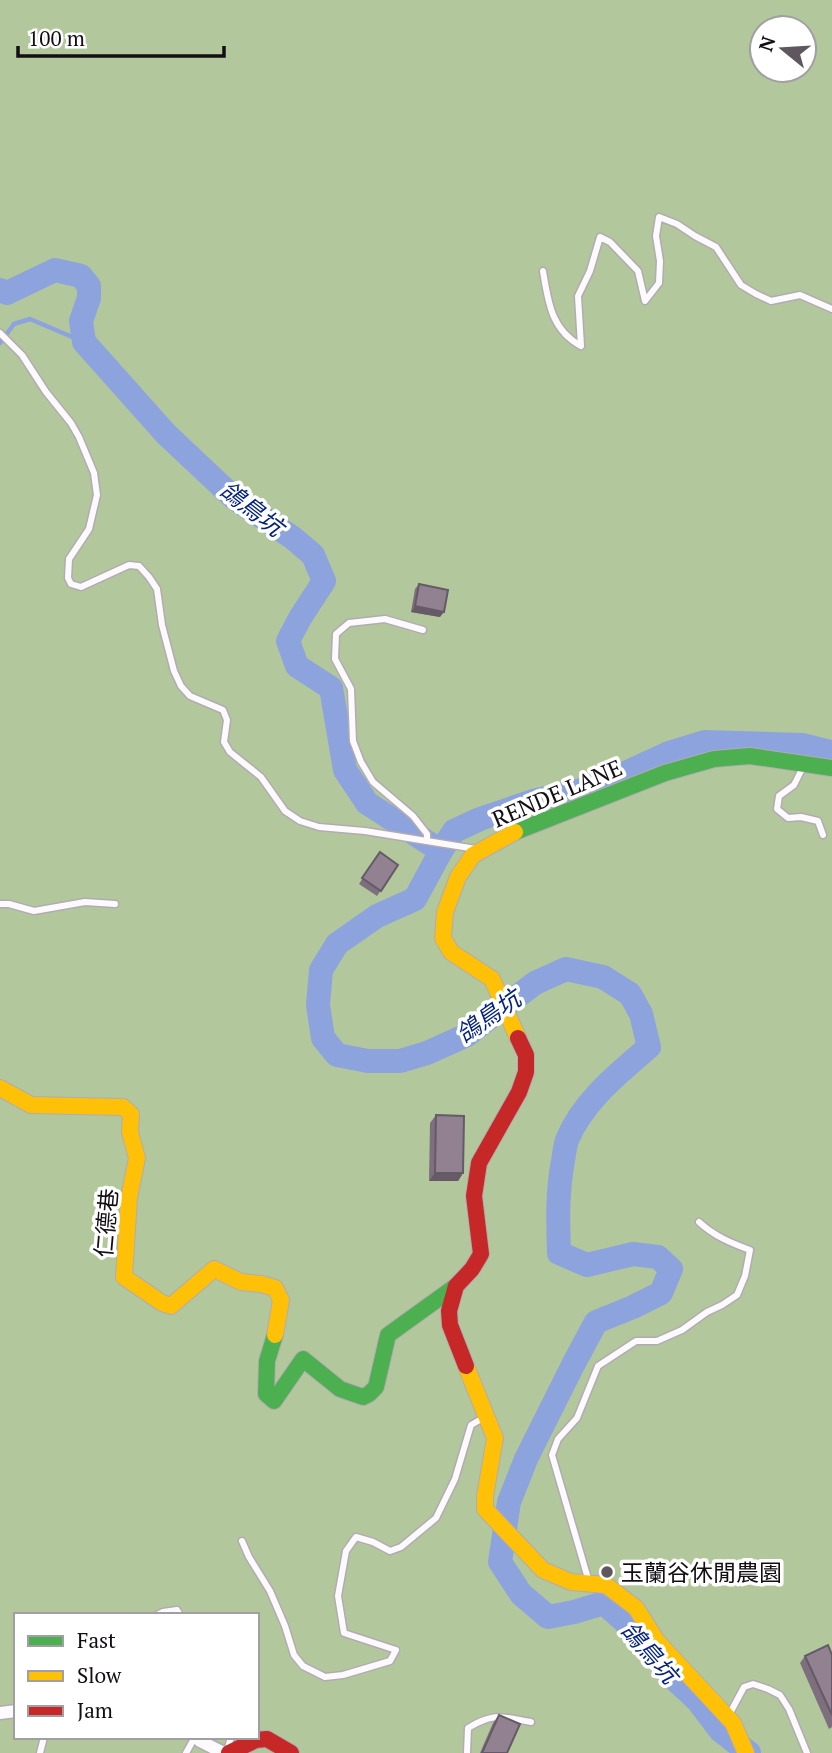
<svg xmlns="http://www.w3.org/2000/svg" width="832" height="1753" viewBox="0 0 832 1753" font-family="'PT Serif','Noto Sans TC',serif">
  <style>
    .forest { fill: #b2c89c; fill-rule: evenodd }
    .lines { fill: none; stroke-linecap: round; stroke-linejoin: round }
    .stream { stroke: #8ca3de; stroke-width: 4.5 }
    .river { stroke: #8ca3de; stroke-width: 24 }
    .lane-casing { stroke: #b2abb2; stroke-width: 9 }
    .street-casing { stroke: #b2abb2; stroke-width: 15 }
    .fast-casing { stroke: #b2abb2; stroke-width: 18 }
    .slow-casing { stroke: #b2abb2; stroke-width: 18 }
    .jam-casing { stroke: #b2abb2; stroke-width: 18 }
    .lane { stroke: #fcfafc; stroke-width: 6 }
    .street { stroke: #fcfafc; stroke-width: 12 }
    .fast { stroke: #4caf50; stroke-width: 16 }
    .slow { stroke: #ffc107; stroke-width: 16 }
    .jam { stroke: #c62828; stroke-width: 16 }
    .wall { fill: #7d6f7d }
    .shaded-wall { fill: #665a66 }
    .building { fill: #918191; stroke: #665a66; stroke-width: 2 }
    .poi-dot { fill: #5e585e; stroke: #fff; stroke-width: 2.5 }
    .labels { text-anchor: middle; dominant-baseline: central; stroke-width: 7; stroke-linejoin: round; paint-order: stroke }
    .street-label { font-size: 23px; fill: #130e13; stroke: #fff }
    .poi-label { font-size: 23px; fill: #130e13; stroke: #fff; text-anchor: start }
    .water-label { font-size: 24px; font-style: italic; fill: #05227e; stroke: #fff }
  </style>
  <rect width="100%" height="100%" fill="#e8e0e8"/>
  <!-- forest -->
  <path class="forest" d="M0 0H832V1753H0ZM762 28H804V70H762ZM16 1615H257V1737H16Z"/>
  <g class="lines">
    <!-- stream -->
    <path class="stream" d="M0 343 14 324 30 319 84 342"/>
    <!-- river -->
    <g class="river">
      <path d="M0 290 7 293 55 270 81 276 89 286V298L81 321 84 342 166 434 234 498 293 538 313 555 324 581 300 618 288 641 297 666 331 688 345 770 367 803 441 851"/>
      <path d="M749 1753 720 1730 698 1701 667 1672 642 1637 604 1603 574 1612 548 1617 521 1594 500 1562 509 1502 526 1459 573 1365 596 1322 633 1307 661 1293 671 1269 658 1257 633 1254 587 1265 559 1253C558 1222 557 1192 563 1161 564 1154 565 1146 567 1140 583 1101 619 1073 649 1047L641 1014 630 994 603 977 566 969 535 983 467 1035 427 1053 400 1061H368L337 1055 323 1038 318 1005 321 970 337 944 377 916 415 899 441 851 454 831 480 819 533 801 595 787 669 753 705 742 803 745 830 752 832 754"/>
    </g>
    <defs>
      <g id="lane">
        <path d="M543 271C548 301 551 330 581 346L578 296 590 271 600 237 610 242 638 271 645 301 659 283 660 261 656 236 659 217 677 224 695 236 716 247 741 285 756 294 771 301 800 295 832 309"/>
        <path d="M0 333 22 355 46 392 71 423 79 437 94 473 97 495 89 529 69 559 68 578 71 584 81 587 129 565 139 566 149 577 157 589 162 625 174 671 181 686 190 696 223 710 227 720 224 742 230 752 261 777 285 811 300 821 319 827 365 831 476 849"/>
        <path d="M423 630 385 619 349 623 336 634 335 659 351 689 353 741 361 762 373 782 413 816 427 834V841"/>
        <path d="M803 767 794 785 779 796 777 809 788 818 801 817 818 821 823 835"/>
        <path d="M0 904H9L34 911 85 902 115 904"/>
        <path d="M242 1541 249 1557 270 1591 285 1626 294 1655 303 1666 325 1677 343 1675 390 1661 396 1650 344 1633 338 1596 346 1551 356 1537 373 1542 390 1551 401 1547 436 1518 455 1479 471 1425 485 1417"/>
        <path d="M589 1582 552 1455 558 1439 577 1418 598 1366 636 1341H657L682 1330 707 1312 722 1305 737 1295 745 1276 750 1250C731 1243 714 1236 699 1222"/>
        <path d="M157 1615 163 1612 177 1610 180 1615"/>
        <path d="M729 1715 744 1687 753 1684 768 1689 780 1695 789 1709 807 1753"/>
        <path d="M227 1751 231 1737"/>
        <path d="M40 1753 44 1737"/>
        <path d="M186 1753 195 1737"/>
        <path d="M467 1753 468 1728C495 1712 502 1717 531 1722"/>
      </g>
      <g id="street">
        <path d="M0 1713 16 1711"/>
        <path d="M198 1737 200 1741 224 1753"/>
      </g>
      <g id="fast">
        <path d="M515 832 665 773 714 759 750 756 832 768"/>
        <path d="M275 1335 267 1361 266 1394 274 1401 303 1359 340 1389 363 1397 369 1394 376 1387 388 1335 456 1286"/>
      </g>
      <g id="slow">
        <path d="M515 832 473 855 458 877 445 912 443 938 451 952 492 979 518 1038"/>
        <path d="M0 1088 31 1105 123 1107 131 1114 130 1132 137 1158 129 1198 124 1277 162 1303 171 1306 214 1269 241 1282 261 1284 275 1288 281 1300 275 1335"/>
        <path d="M466 1366 495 1438 485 1496V1509L543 1570 571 1582 606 1585 636 1608 657 1641 733 1723 746 1753"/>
      </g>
      <g id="jam">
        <path d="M466 1366 450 1325 449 1311 456 1286 472 1269 481 1254 474 1196 479 1163 519 1092 526 1072V1055L518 1038"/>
        <path d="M229 1753 256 1740 267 1739 291 1753"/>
      </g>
    </defs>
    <!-- lane casing -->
    <use href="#lane" class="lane-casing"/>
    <!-- street casing -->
    <use href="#street" class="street-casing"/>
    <!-- fast casing -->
    <use href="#fast" class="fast-casing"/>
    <!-- slow casing -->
    <use href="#slow" class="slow-casing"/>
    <!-- jam casing -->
    <use href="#jam" class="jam-casing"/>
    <!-- lane -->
    <use href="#lane" class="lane"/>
    <!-- street -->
    <use href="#street" class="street"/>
    <!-- fast -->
    <use href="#fast" class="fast"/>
    <!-- slow -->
    <use href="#slow" class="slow"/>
    <!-- jam -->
    <use href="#jam" class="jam"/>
  </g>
  <!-- wall -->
  <g class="wall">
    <path d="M419 584 440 617 411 612 415 589Z"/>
    <path d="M380 852 398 865 377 896 359 884Z"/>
    <path d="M436 1115 463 1173 458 1181H429L430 1123Z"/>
    <path d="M832 1655V1727L829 1729 800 1663 805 1656Z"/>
    <path d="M499 1715 507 1753H480L493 1723Z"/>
  </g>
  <!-- shaded-wall -->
  <g class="shaded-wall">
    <path d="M415 606 444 612 440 617 411 612Z"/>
    <path d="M435 1173H463L458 1181H429Z"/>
  </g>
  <!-- building -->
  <g class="building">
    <path d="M419 584 448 590 444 612 415 606Z"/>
    <path d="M380 852 398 865 381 891 362 878Z"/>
    <path d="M436 1115 464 1116 463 1173H435Z"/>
    <path d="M828 1645 832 1655V1715L805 1656Z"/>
    <path d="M499 1715 520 1724 507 1753H482Z"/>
  </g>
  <!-- markers -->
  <circle class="poi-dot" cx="607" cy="1572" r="7"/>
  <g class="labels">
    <!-- street labels -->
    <g class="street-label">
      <text transform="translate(557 793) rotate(-23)">RENDE LANE</text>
      <text transform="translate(106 1223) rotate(-85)">仁德巷</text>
    </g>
    <!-- poi labels -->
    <g class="poi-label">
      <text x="621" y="1572">玉蘭谷休閒農園</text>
    </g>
    <!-- water labels -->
    <g class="water-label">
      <text transform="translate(252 508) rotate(38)">鴿鳥坑</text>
      <text transform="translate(488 1016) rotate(-35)">鴿鳥坑</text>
      <text transform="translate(650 1652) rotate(49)">鴿鳥坑</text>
    </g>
  </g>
  <!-- legend -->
  <rect x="14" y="1613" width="245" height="126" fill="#ffffff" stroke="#a19fa1" stroke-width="2"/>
  <rect x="28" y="1636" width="35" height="10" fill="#4caf50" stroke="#a19fa1" stroke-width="2"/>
  <text x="77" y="1648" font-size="21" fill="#130e13">Fast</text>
  <rect x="28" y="1671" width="35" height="10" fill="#ffc107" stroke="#a19fa1" stroke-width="2"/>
  <text x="77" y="1683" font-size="21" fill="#130e13">Slow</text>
  <rect x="28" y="1706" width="35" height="10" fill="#c62828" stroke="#a19fa1" stroke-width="2"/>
  <text x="77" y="1718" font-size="21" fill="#130e13">Jam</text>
  <!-- north arrow -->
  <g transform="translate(783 49) rotate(288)"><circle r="33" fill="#ffffff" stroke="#a19fa1" stroke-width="2"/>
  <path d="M0-5L12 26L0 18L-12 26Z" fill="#5e585e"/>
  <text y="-10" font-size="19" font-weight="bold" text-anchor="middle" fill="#130e13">N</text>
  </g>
  <!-- scale -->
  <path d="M18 46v10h206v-10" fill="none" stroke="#130e13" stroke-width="3.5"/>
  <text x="28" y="46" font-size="21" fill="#130e13" stroke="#ffffff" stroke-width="5" paint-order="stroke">100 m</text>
</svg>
